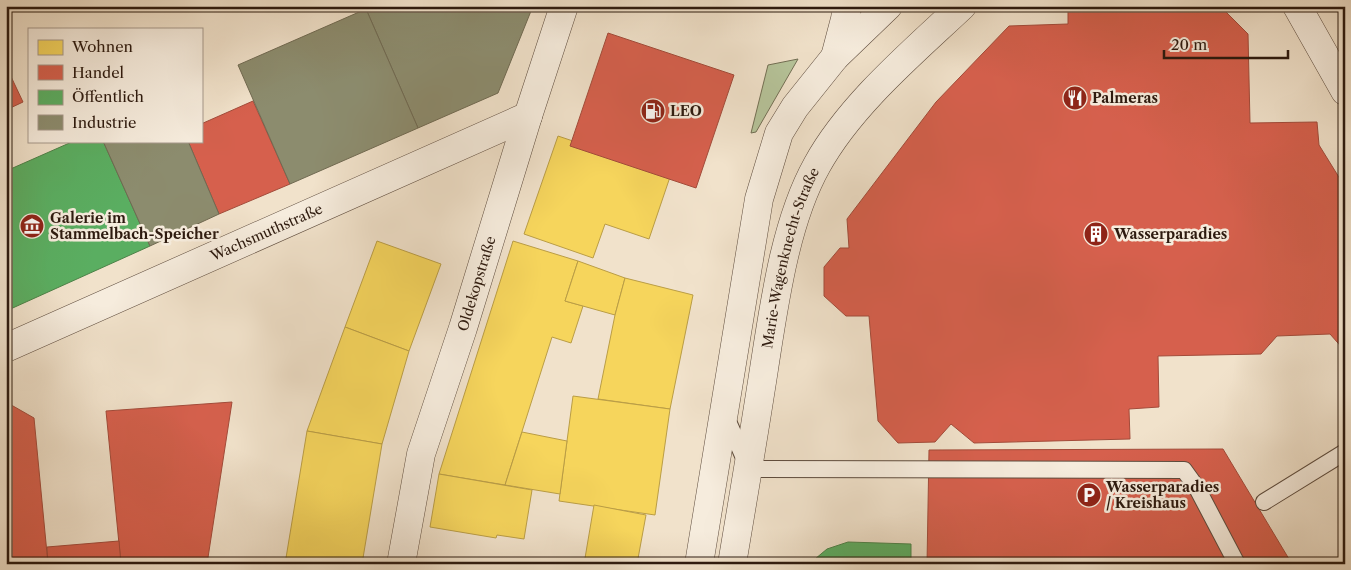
<svg xmlns="http://www.w3.org/2000/svg" width="1351" height="570" viewBox="0 0 1351 570" font-family="'Libre Caslon Text',serif">
  <style>
    .green { fill: #b6c49a; stroke: #726f54 }
    .homes { fill: #f6d55c; stroke: #ba9d45 }
    .shops { fill: #d6604d; stroke: #a34b3a }
    .public { fill: #5aae61; stroke: #4c8248 }
    .industry { fill: #8c8c6e; stroke: #706a52 }
    .lines { fill: none; stroke-linecap: round; stroke-linejoin: round }
    .service-casing { stroke: #5e4c3e; stroke-width: 18 }
    .minor-casing { stroke: #5e4c3e; stroke-width: 29 }
    .tertiary-casing { stroke: #5e4c3e; stroke-width: 29 }
    .service { stroke: #f6ecdd; stroke-width: 16 }
    .minor { stroke: #f6ecdd; stroke-width: 28 }
    .tertiary { stroke: #f6ecdd; stroke-width: 28 }
    .labels { text-anchor: middle; dominant-baseline: central; stroke-width: 5; stroke-linejoin: round; paint-order: stroke }
    .poi-label { font-size: 14px; font-weight: bold; fill: #2d1a0f; stroke: #f6ecdd; text-anchor: start }
    .street-label { font-size: 14px; fill: #2d1a0f; stroke: #f6ecdd }
  </style>
  <rect width="100%" height="100%" fill="#f1e2cb"/>
  <filter id="stains"><feTurbulence type="fractalNoise" baseFrequency=".004" numOctaves="4"/><feColorMatrix values="0 0 0 0 .2 0 0 0 0 .09 0 0 0 0 .02 0 0 0 .5 -.17"/></filter>
  <radialGradient id="worn" r=".72"><stop offset=".6" stop-color="#630" stop-opacity="0"/><stop offset="1" stop-color="#630" stop-opacity=".3"/></radialGradient>
  <!-- green -->
  <path class="green" d="M798 59 756 132 751 133 768 65Z"/>
  <!-- homes -->
  <g class="homes">
    <path d="M558 136 671 174 649 239 605 224 593 258 524 234Z"/>
    <path d="M377 241 441 264 409 351 345 327Z"/>
    <path d="M513 241 578 261 565 301 583 306 571 343 552 337 505 485 439 474Z"/>
    <path d="M578 261 625 278 615 315 565 301Z"/>
    <path d="M625 278 693 295 670 409 598 399 615 315Z"/>
    <path d="M345 327 409 351 382 444 307 431Z"/>
    <path d="M573 396 670 409 655 515 559 501Z"/>
    <path d="M307 431 382 444 362 564H285Z"/>
    <path d="M522 432 567 441 560 494 505 485Z"/>
    <path d="M439 474 532 490 524 539 497 535 496 538 430 527Z"/>
    <path d="M594 505 646 515 637 564H584Z"/>
    <path d="M546 559 556 560 566 564H534Z"/>
  </g>
  <!-- shops -->
  <g class="shops">
    <path d="M1068 6H1220L1248 34 1250 123 1317 122 1319 145 1345 187V351L1330 334 1277 336 1261 354 1158 356 1159 407 1129 409 1130 439 974 443 951 424 935 442 898 443 878 421 869 316H846L824 296V267L840 248H849L847 219 936 102 1009 26 1068 24Z"/>
    <path d="M608 33 734 75 696 188 570 146Z"/>
    <path d="M6 66 23 102 6 110Z"/>
    <path d="M253 101 290 184 219 214 188 141H201V124Z"/>
    <path d="M6 402 34 418 48 564H6Z"/>
    <path d="M232 402 207 564H121L106 411Z"/>
    <path d="M1223 449 1292 564H927L929 450Z"/>
    <path d="M119 541 121 564H48L47 547Z"/>
  </g>
  <!-- public -->
  <g class="public">
    <path d="M74 141H103L150 246 6 311V171Z"/>
    <path d="M848 542 911 544V564H809L827 549Z"/>
  </g>
  <!-- industry -->
  <g class="industry">
    <path d="M373 6H533L498 93 418 128 366 9Z"/>
    <path d="M366 9 418 128 290 184 238 65Z"/>
    <path d="M103 141H188L219 214 150 246Z"/>
  </g>
  <g class="lines">
    <defs>
      <g id="service">
        <path d="M726 417 749 469 1184 470 1197 488 1237 564"/>
        <path d="M1264 502 1345 452"/>
      </g>
      <g id="minor">
        <path d="M1297 6 1345 91"/>
        <path d="M835 57 845 19 847 6"/>
        <path id="s1" d="M6 348 528 116"/>
        <path id="s2" d="M401 564 421 454 463 328 528 116 564 6"/>
      </g>
      <g id="tertiary">
        <path d="M699 564 759 199 779 133 795 107 835 57 888 6"/>
        <path id="s3" d="M732 564C743 499 754 434 764 369 774 305 785 222 817 165 850 105 912 53 962 6"/>
      </g>
    </defs>
    <!-- service casing -->
    <use href="#service" class="service-casing"/>
    <!-- minor casing -->
    <use href="#minor" class="minor-casing"/>
    <!-- tertiary casing -->
    <use href="#tertiary" class="tertiary-casing"/>
    <!-- service -->
    <use href="#service" class="service"/>
    <!-- minor -->
    <use href="#minor" class="minor"/>
    <!-- tertiary -->
    <use href="#tertiary" class="tertiary"/>
  </g>
  <!-- icons -->
  <defs>
    <symbol id="restaurant-disc" viewBox="-11 -11 22 22"><circle r="9.5" fill="#8f2418" stroke="#f6ecdd"/><path d="M-5-6h1v4h1v-4h1v4h1v-4h1v5L-1.5 .5V6h-2V.5L-5-1ZM5-6V6H3V1.5H1.5Q1.5-4 5-6Z" fill="#fff"/></symbol>
    <symbol id="fuel-disc" viewBox="-11 -11 22 22"><circle r="9.5" fill="#8f2418" stroke="#f6ecdd"/><path d="M-5.5-6h7V0h2V4h1.3V-2.5L3-4.5l.8-.8L6-3V5H2.5V1h-1V6h-7ZM-4.2-4.7v3.2H.2V-4.7Z" fill="#fff"/></symbol>
    <symbol id="museum-disc" viewBox="-11 -11 22 22"><circle r="9.5" fill="#8f2418" stroke="#f6ecdd"/><path d="M0-6L6-3V-2H-6V-3ZM-5-1h2V3h-2ZM-1-1h2V3h-2ZM3-1h2V3H3ZM-6 4H6V6H-6Z" fill="#fff"/></symbol>
    <symbol id="building-disc" viewBox="-11 -11 22 22"><circle r="9.5" fill="#8f2418" stroke="#f6ecdd"/><path d="M-4-6H4V6H1V3H-1V6H-4ZM-2.5-4.3h1.7v1.8h-1.7ZM.8-4.3h1.7v1.8H.8ZM-2.5-1h1.7V.8h-1.7ZM.8-1h1.7V.8H.8Z" fill="#fff"/></symbol>
    <symbol id="parking-disc" viewBox="-11 -11 22 22"><circle r="9.5" fill="#8f2418" stroke="#f6ecdd"/><path d="M-3.5-5.5H1a3.5 3.5 0 0 1 0 7H-1V5.5H-3.5ZM-1-3.4V-.6H.8a1.4 1.4 0 0 0 0-2.8Z" fill="#fff"/></symbol>
  </defs>
  <g fill-rule="evenodd">
    <use href="#restaurant-disc" x="1061" y="84" width="28" height="28"/>
    <use href="#fuel-disc" x="639" y="97" width="28" height="28"/>
    <use href="#museum-disc" x="18" y="212" width="28" height="28"/>
    <use href="#building-disc" x="1082" y="220" width="28" height="28"/>
    <use href="#parking-disc" x="1075" y="481" width="28" height="28"/>
  </g>
  <g class="labels">
    <!-- poi labels -->
    <g class="poi-label">
      <text x="1092" y="98">Palmeras</text>
      <text x="670" y="111">LEO</text>
      <text x="50" y="218">Galerie im<tspan x="50" dy="16">Stammelbach-Speicher</tspan></text>
      <text x="1114" y="234">Wasserparadies</text>
      <text x="1106" y="487">Wasserparadies<tspan x="1106" dy="16">/ Kreishaus</tspan></text>
    </g>
    <!-- street labels -->
    <g class="street-label">
      <text stroke="none"><textPath href="#s1" startOffset="285">Wachsmuthstraße</textPath></text>
      <text stroke="none"><textPath href="#s3" startOffset="312">Marie-Wagenknecht-Straße</textPath></text>
      <text stroke="none"><textPath href="#s2" startOffset="291">Oldekopstraße</textPath></text>
    </g>
  </g>
  <!-- margin -->
  <rect width="1351" height="570" fill="none" stroke="#f1e2cb" stroke-width="25"/>
  <rect x="8" y="8" width="1336" height="555" fill="none" stroke="#2d1a0f" stroke-width="2.5"/>
  <rect x="12" y="12" width="1326" height="545" fill="none" stroke="#2d1a0f"/>
  <!-- legend -->
  <rect x="28" y="28" width="175" height="115" fill="#f6ecdd" stroke="#a6988b"/>
  <rect x="38" y="40" width="25" height="15" fill="#f6d55c" stroke="#a6988b"/>
  <text x="72" y="52" font-size="15" fill="#2d1a0f">Wohnen</text>
  <rect x="38" y="65" width="25" height="15" fill="#d6604d" stroke="#a6988b"/>
  <text x="72" y="78" font-size="15" fill="#2d1a0f">Handel</text>
  <rect x="38" y="90" width="25" height="15" fill="#5aae61" stroke="#a6988b"/>
  <text x="72" y="102" font-size="15" fill="#2d1a0f">Öffentlich</text>
  <rect x="38" y="115" width="25" height="15" fill="#8c8c6e" stroke="#a6988b"/>
  <text x="72" y="128" font-size="15" fill="#2d1a0f">Industrie</text>
  <!-- scale -->
  <path d="M1164 50v8h124v-8" fill="none" stroke="#2d1a0f" stroke-width="2.5"/>
  <text x="1171" y="50" font-size="15" fill="#2d1a0f" stroke="#f6ecdd" stroke-width="4" paint-order="stroke">20 m</text>
  <rect width="100%" height="100%" filter="url(#stains)"/>
  <rect width="100%" height="100%" fill="url(#worn)"/>
</svg>
